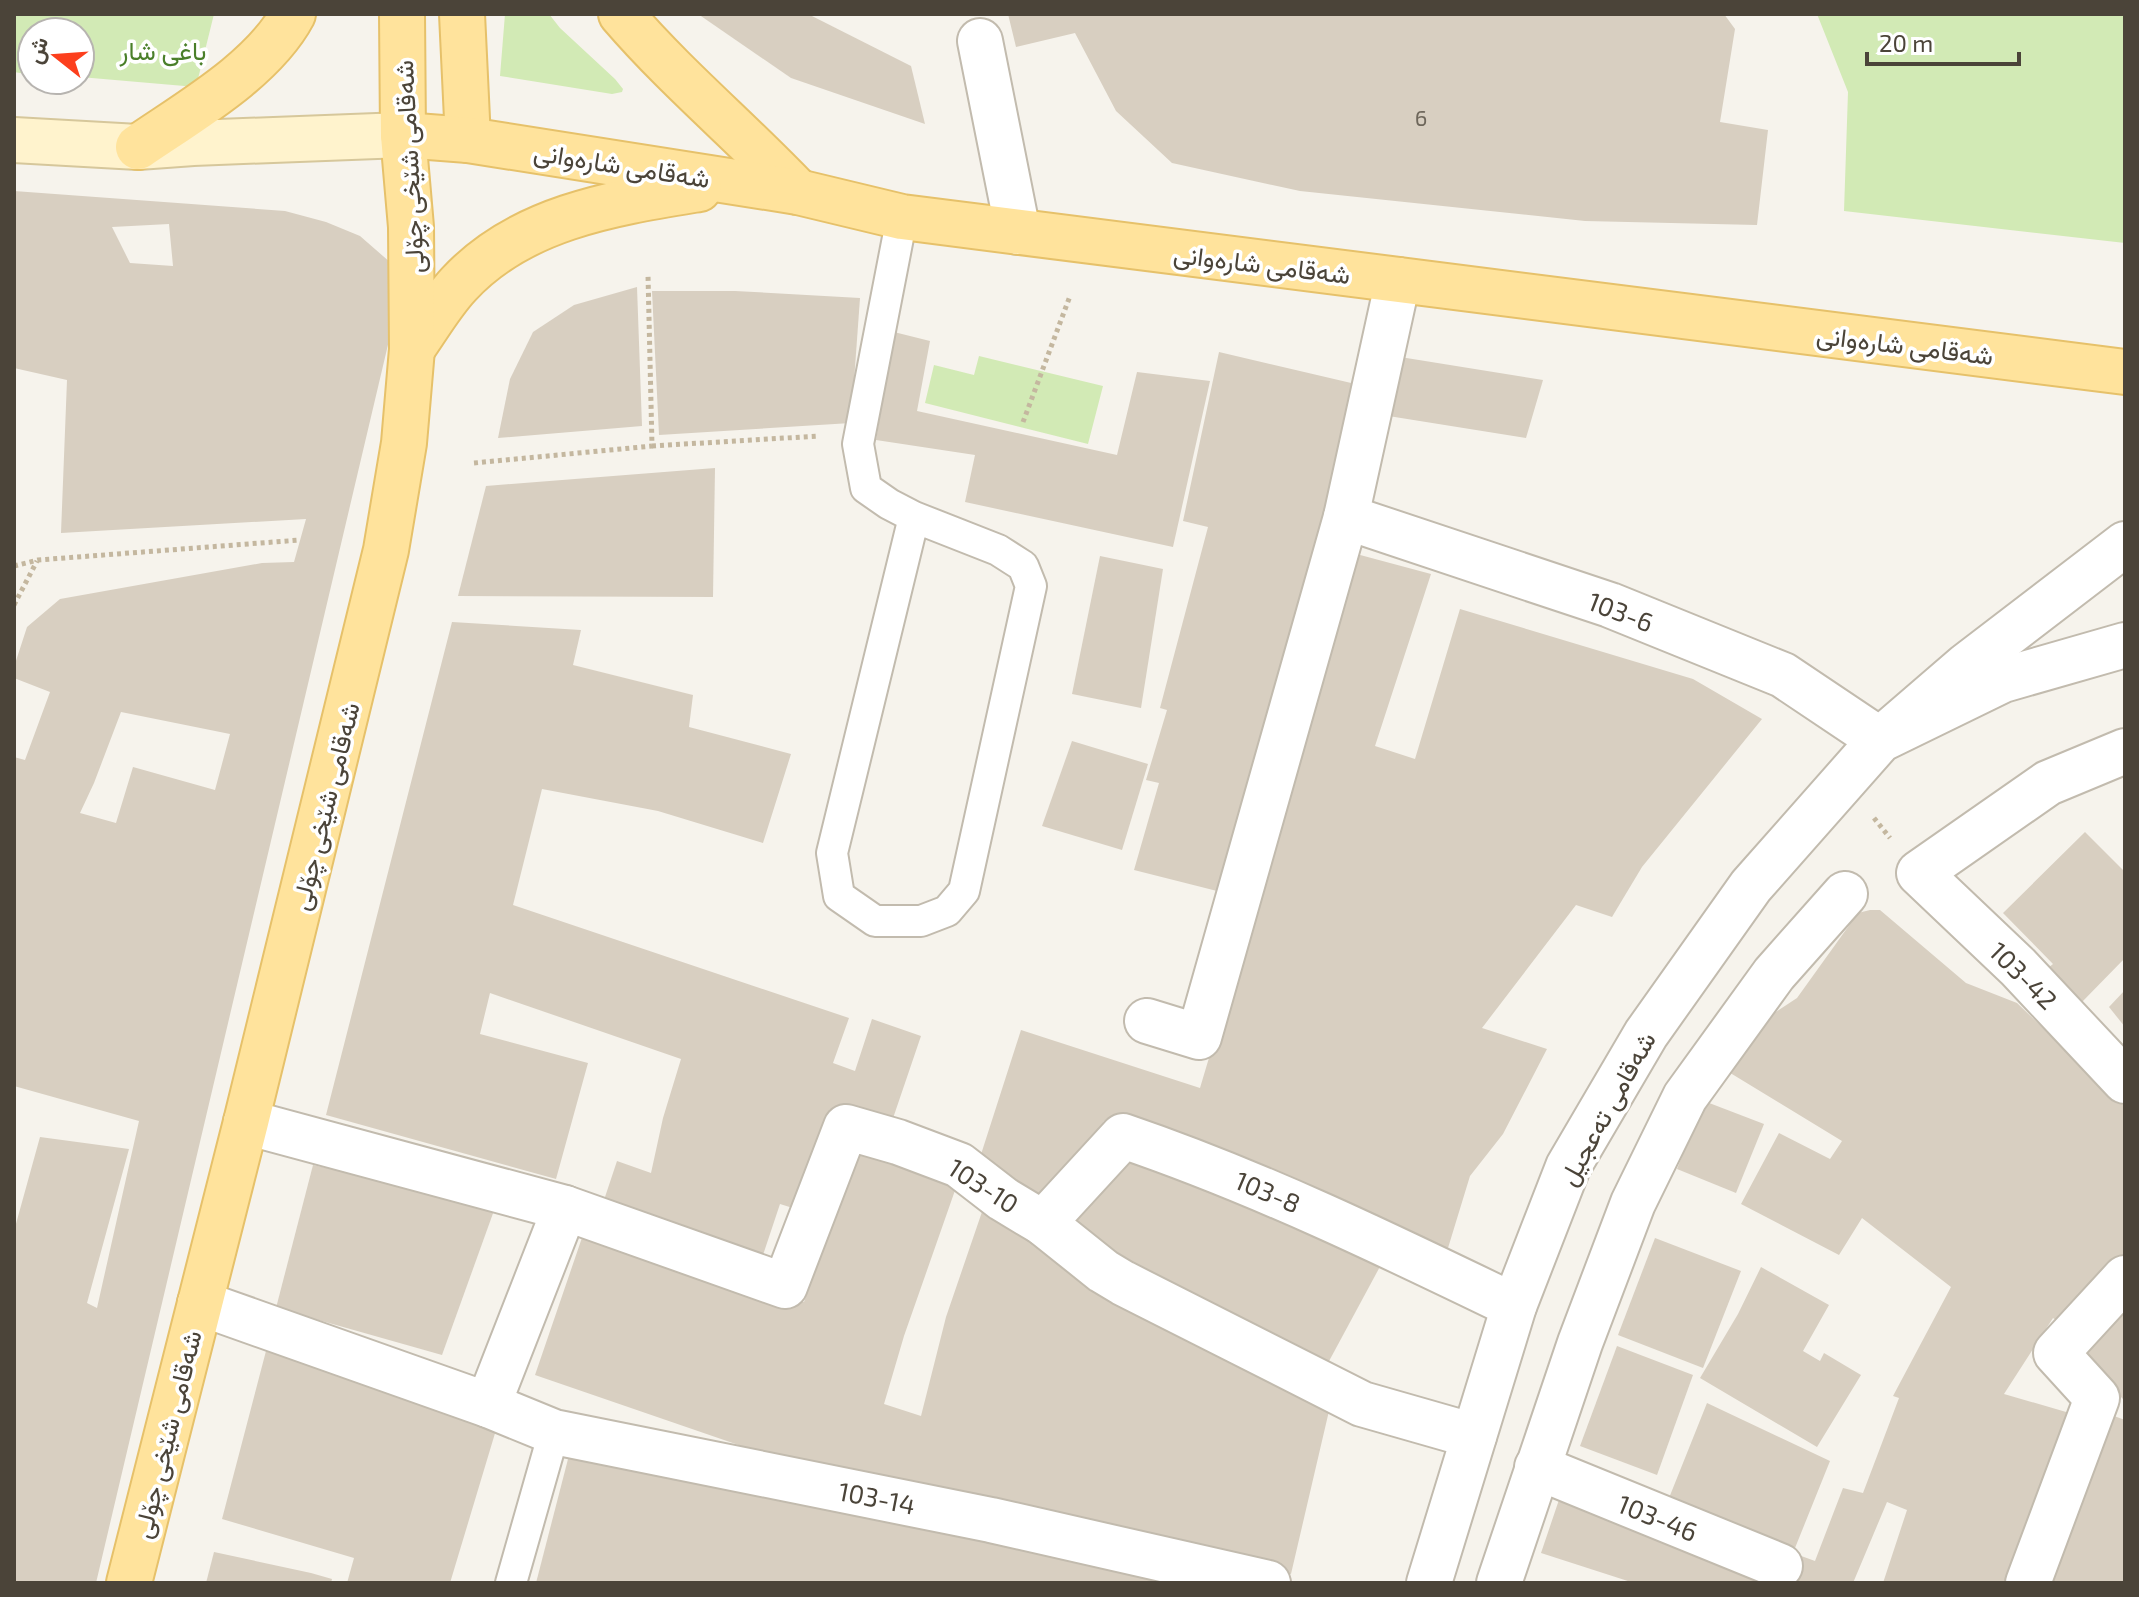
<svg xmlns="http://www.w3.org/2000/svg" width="2139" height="1597" viewBox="0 0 2139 1597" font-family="'Exo 2',Vazirmatn,sans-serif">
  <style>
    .green { fill: #d2eab5 }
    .building { fill: #d8cfc1; fill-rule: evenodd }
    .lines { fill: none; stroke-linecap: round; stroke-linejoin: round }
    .service-casing { stroke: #c2bbae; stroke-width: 34 }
    .minor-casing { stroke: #c2bbae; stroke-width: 48 }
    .secondary-casing { stroke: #d6c79b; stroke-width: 48 }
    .primary-casing { stroke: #e6c16a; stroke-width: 48 }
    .path { stroke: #c4b79f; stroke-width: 5; stroke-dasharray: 4 4; stroke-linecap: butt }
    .service { stroke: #fff; stroke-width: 30 }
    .minor { stroke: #fff; stroke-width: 44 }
    .secondary { stroke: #fff3cd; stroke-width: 44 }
    .primary { stroke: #ffe39c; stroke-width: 44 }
    .labels { text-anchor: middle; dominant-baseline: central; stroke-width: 7; stroke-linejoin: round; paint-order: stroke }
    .number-label { font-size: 22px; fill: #6e675b }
    .park-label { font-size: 26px; fill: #4a7f2a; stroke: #fff }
    .street-label { font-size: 26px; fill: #4b4439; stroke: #fff }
  </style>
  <rect width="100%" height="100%" fill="#f6f3ec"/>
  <!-- green -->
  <g class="green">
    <path d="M14 14H214L196 87 80 77V32H32V75L14 72Z"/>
    <path d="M505 14H549L560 28 615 79 623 89 622 92 612 94 500 76Z"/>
    <path d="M1817 14H2125V243L1844 211 1848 92Z"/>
    <path d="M979 356 1103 386 1088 444 925 403 934 365 974 375Z"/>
  </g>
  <!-- building -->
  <g class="building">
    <path d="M698 14H808L911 66 925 124 791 78Z"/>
    <path d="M1008 14H1724L1735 29 1720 122 1768 130 1757 225 1585 221 1300 191 1172 163 1116 111 1075 33 1016 47Z"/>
    <path d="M14 191 285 211 326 222 360 236 391 263V332L96 1583H14V1231L40 1137 129 1149 87 1303 97 1308 139 1121 14 1086V757L25 760 50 692 14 678V667L27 627 60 599 262 563 294 562 306 519 61 533 67 380 14 368ZM169 224 173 266 130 263 112 227ZM121 712 230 734 215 790 133 767 116 823 80 813 94 783Z"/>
    <path d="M637 287 642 426 498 438 510 379 533 332 574 305Z"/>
    <path d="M652 291H735L860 298 851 423 659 435Z"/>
    <path d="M894 332 930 341 917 411 1117 455 1137 372 1210 381 1173 547 965 502 975 455 876 440Z"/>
    <path d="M1219 352 1364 386 1221 892 1134 870 1159 783 1146 780 1167 710 1160 708 1208 527 1183 521Z"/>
    <path d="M1394 356 1543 380 1526 438 1376 414Z"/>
    <path d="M715 468 713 597 458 596 486 486Z"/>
    <path d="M1349 552 1431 574 1375 746 1415 759 1460 609 1693 679 1762 719 1642 867 1612 917 1576 905 1482 1028 1547 1049 1503 1134 1470 1176 1448 1248 1367 1222 1159 1139 1104 1121 1090 1160 1054 1200 975 1173 1021 1030 1200 1088 1231 984Z"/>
    <path d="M1100 556 1163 569 1141 708 1072 694Z"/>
    <path d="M452 622 581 630 573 665 693 695 689 727 791 754 763 843 658 811 542 789 513 905 849 1018 833 1063 855 1071 872 1019 921 1036 889 1130 830 1109 796 1209 780 1204 760 1264 601 1209 617 1161 651 1173 663 1118 681 1059 490 993 480 1034 588 1063 556 1179 326 1115Z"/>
    <path d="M1072 741 1148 764 1122 850 1042 826Z"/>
    <path d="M2085 832 2125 872V958L2082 1002 2048 968 2053 964 2003 913Z"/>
    <path d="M1870 910H1880L1966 983 2017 1003 2125 1107V1261L2066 1327 2053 1318 2004 1394 2073 1414 2018 1583H1883L1907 1510 1887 1502 1853 1583H1634L1541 1553 1564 1485 1669 1498 1707 1403 1830 1461 1793 1553 1815 1561 1843 1488 1863 1493 1899 1398 1893 1396 1951 1287 1862 1218 1839 1255 1741 1204 1779 1133 1830 1159 1842 1141 1727 1071 1768 1017 1797 998 1858 913Z"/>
    <path d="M2125 990V1027L2109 1007Z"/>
    <path d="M1704 1101 1764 1124 1736 1193 1677 1169Z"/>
    <path d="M859 1144 959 1179 904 1336 884 1404 921 1416 946 1317 984 1206 1332 1398 1291 1574 797 1465 535 1375 586 1226 804 1302Z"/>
    <path d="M1128 1148 1383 1261 1321 1376 1058 1225Z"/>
    <path d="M313 1165 496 1205 442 1355 276 1308Z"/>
    <path d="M1655 1238 1741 1271 1703 1368 1618 1335Z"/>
    <path d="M1761 1267 1829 1305 1803 1351 1820 1361 1824 1353 1861 1375 1817 1447 1700 1378 1738 1314Z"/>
    <path d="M2125 1301V1401L2077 1353Z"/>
    <path d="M1617 1346 1693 1375 1657 1475 1580 1446Z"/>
    <path d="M266 1351 499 1420 450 1583H347L354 1558 222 1519Z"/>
    <path d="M2103 1412 2125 1420V1583H2036Z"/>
    <path d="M575 1432 1197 1583H536Z"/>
    <path d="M214 1552 311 1573 332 1579 331 1583H206Z"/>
  </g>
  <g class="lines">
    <defs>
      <g id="service">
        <path d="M902 217 858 444 866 488 889 504 914 517 998 550 1023 566 1031 586 964 891 947 911 921 921H875L839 896 832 853 914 517"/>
        <path d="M511 1583 554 1432"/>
      </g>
      <g id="minor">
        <path d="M980 41 1018 232"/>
        <path d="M1346 517 1610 605 1783 675 1880 740 1967 665 2125 544"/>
        <path d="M2125 751 2048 783 1919 873 2018 967 2125 1081"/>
        <path d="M1147 1021 1199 1037 1346 517 1398 280"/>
        <path d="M246 1122 565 1208 785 1286 846 1127 898 1142 959 1165 1003 1199 1043 1223 1103 1271 1123 1283 1362 1404 1474 1436"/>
        <path d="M1043 1223 1123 1136C1258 1182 1386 1244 1514 1306"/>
        <path d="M200 1303 488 1405 565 1208"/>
        <path d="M488 1405 554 1432 991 1520 1268 1583"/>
        <path d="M1537 1467 1780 1566"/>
        <path d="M1429 1583 1514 1306 1568 1167 1646 1034 1751 886 1880 740 2003 680 2125 645"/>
        <path d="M1499 1583 1580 1343 1633 1203 1685 1097 1774 974 1845 894"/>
        <path d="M2028 1583 2097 1398 2056 1353 2125 1278"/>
      </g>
      <path id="secondary" d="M14 140 138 147 193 143 403 135"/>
      <g id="primary">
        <path d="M462 14 468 140"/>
        <path d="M621 14C676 78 740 131 798 192"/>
        <path d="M403 135 468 140 798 192 902 217 2125 372"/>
        <path d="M138 147C189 112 263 70 293 14"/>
        <path d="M412 349C427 328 441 303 459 284 521 217 614 203 699 189"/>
        <path d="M129 1583 246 1122 386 550 404 443 412 349 411 227 403 135 402 14"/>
      </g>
    </defs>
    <!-- service casing -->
    <use href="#service" class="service-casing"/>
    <!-- minor casing -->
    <use href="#minor" class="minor-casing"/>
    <!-- secondary casing -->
    <use href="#secondary" class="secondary-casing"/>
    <!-- primary casing -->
    <use href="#primary" class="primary-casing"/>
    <!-- path -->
    <g class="path">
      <path d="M1023 422 1070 296"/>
      <path d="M652 446 819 436"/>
      <path d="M474 463 652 446 648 275"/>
      <path d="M14 566 38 560 300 540"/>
      <path d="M14 605 37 561"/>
      <path d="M1874 818 1890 838"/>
    </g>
    <!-- service -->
    <use href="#service" class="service"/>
    <!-- minor -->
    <use href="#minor" class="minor"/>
    <!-- secondary -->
    <use href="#secondary" class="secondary"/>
    <!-- primary -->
    <use href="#primary" class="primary"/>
  </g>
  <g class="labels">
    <!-- number labels -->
    <g class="number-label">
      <text x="1421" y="117">6</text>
    </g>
    <!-- park labels -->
    <g class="park-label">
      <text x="163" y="49">باغی شار</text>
    </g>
    <!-- street labels -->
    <g class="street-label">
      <text transform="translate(622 164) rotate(9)">شەقامی شارەوانی</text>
      <text transform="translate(408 167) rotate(-93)">شەقامی شێخی چۆلی</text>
      <text transform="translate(1262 263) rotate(7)">شەقامی شارەوانی</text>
      <text transform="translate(1905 344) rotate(7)">شەقامی شارەوانی</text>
      <text transform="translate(1621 611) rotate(21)">103-6</text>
      <text transform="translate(324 806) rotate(-76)">شەقامی شێخی چۆلی</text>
      <text transform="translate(2024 975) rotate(45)">103-42</text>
      <text transform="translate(1606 1108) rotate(-61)">شەقامی تەعجیل</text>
      <text transform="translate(984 1185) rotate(33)">103-10</text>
      <text transform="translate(1268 1191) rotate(23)">103-8</text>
      <text transform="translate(166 1434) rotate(-76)">شەقامی شێخی چۆلی</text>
      <text transform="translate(877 1497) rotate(11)">103-14</text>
      <text transform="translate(1658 1517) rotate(22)">103-46</text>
    </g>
  </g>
  <!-- border -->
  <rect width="2139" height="1597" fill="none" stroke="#4b4439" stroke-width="32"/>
  <!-- north arrow -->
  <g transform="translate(56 56) rotate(287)"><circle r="38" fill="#ffffff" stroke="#b7b4b0" stroke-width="2"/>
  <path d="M0-6L14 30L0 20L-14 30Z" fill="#fc3f1d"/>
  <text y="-12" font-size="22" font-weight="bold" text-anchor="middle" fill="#4b4439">ش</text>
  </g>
  <!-- scale -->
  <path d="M1867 52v12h152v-12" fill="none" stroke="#4b4439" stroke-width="4"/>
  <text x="1879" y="52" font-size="24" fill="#4b4439" stroke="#ffffff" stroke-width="6" paint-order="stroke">20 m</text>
</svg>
